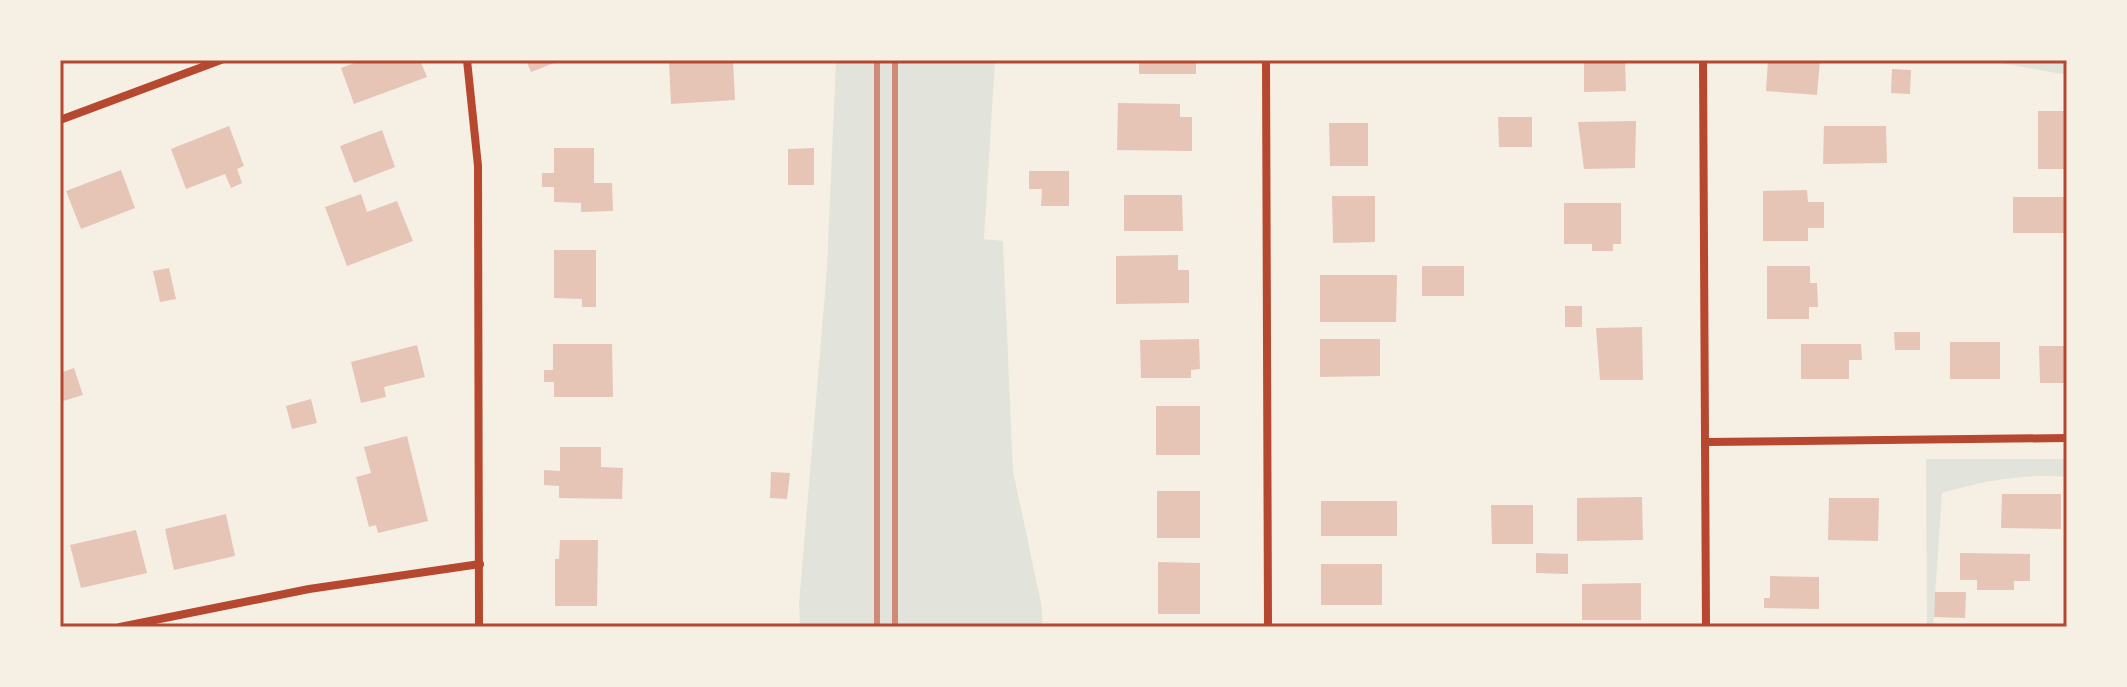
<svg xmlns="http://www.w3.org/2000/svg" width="2127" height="687" viewBox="0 0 2127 687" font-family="Montserrat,sans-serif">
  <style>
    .green { fill: #e2e4dc }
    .building { fill: #e6c5b7 }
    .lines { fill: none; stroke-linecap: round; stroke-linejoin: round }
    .minor { stroke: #b5482f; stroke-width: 8 }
    .rail { stroke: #cf8b77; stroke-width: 6 }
    .neatline { fill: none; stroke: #b5482f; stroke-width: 3 }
  </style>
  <rect width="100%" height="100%" fill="#f6efe4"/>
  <!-- green -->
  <g class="green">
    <path d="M836 60H995L984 239 1003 241 1013 471 1042 608V627H800L799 604 827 269Z"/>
    <path d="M1985 60H2067V75Z"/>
    <path d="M1926 459H2067V477C2025 473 1982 481 1942 493L1933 627H1927Z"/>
  </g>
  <!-- building -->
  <g class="building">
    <path d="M362 60H420L427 77 354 104 341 68Z"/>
    <path d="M526 60H562L531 72Z"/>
    <path d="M733 60 735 100 671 104 669 62Z"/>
    <rect x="1139" y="60" width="57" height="14"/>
    <path d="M1584 60H1625L1626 91 1584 92Z"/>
    <path d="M1768 60H1820L1817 95 1766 91Z"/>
    <path d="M1892 69 1911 70 1910 94 1891 93Z"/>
    <path d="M1118 103 1180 104V117H1192V151L1117 150Z"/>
    <rect x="2038" y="111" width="29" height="58"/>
    <path d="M1498 117H1532V147H1499Z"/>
    <path d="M1636 121 1635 168 1584 169 1578 122Z"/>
    <path d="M1329 123H1368V166H1330Z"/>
    <path d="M229 126 244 166 237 169 242 183 231 188 225 174 186 189 171 149Z"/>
    <path d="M1824 126H1886L1887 163 1823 164Z"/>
    <path d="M382 130 395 167 354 183 340 146Z"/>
    <path d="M554 148H594V183H612L613 211 581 212V203L554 202V187H542V173H554Z"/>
    <path d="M814 148V185H788V149Z"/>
    <path d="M121 170 135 208 81 229 66 191Z"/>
    <path d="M1029 171H1069V206H1041L1042 189H1029Z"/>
    <path d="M1807 190 1808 202H1824V228H1808V241H1763V191Z"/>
    <path d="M361 194 367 212 397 201 413 241 347 266 325 207Z"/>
    <path d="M1124 195H1182L1183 231H1124Z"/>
    <path d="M1332 196H1375V242L1333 243Z"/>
    <rect x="2013" y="197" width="54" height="36"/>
    <path d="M1564 203H1621V244H1613V251H1592V244H1564Z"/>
    <path d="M554 250H596V307H582V299L554 298Z"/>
    <path d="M1178 255V270H1189V303L1116 304V256Z"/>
    <rect x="1422" y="266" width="42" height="30"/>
    <path d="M1767 266H1810V283H1817L1818 307H1809V319H1767Z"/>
    <path d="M169 268 176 299 160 302 153 271Z"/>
    <path d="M1320 275H1397L1396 322H1320Z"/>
    <rect x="1565" y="306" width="17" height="21"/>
    <path d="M1642 327 1643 380H1600L1596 328Z"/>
    <path d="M1894 332H1920V350H1895Z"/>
    <path d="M1199 339 1200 369 1191 370V378H1141L1140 340Z"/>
    <path d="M1320 339H1380V376L1320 377Z"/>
    <rect x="1950" y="342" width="50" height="37"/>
    <path d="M553 344H612L613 397H554V382H544V370H553Z"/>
    <path d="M1801 344H1861L1862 360H1849V379H1801Z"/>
    <path d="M417 345 425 377 384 387 386 397 361 403 351 362Z"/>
    <path d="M2039 346H2067V383H2040Z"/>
    <path d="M74 368 83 395 60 402V373Z"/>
    <path d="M311 399 317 423 292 429 286 406Z"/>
    <rect x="1156" y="406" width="44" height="49"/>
    <path d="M407 436 428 521 378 533 376 525 369 527 356 477 371 473 364 447Z"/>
    <path d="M560 447H601V467L623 468 622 499 559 498V486L544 485V470L560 471Z"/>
    <path d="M771 472 790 473 787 499 770 498Z"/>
    <rect x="1157" y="491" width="43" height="47"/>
    <path d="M2002 494H2061V529L2001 528Z"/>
    <path d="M1642 497 1643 540 1577 541V498Z"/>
    <path d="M1829 498H1879L1878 541 1828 540Z"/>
    <rect x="1321" y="501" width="76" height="35"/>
    <path d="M1491 505H1533V544H1492Z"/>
    <path d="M226 514 235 556 174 570 165 529Z"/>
    <path d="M136 530 147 573 81 588 70 545Z"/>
    <path d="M560 540H598L597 606H555V559H559Z"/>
    <path d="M1536 553 1568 554V574L1536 573Z"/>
    <path d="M1960 553 2030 554V581H2014V590H1977V580H1960Z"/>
    <path d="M1158 562 1200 563V614H1158Z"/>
    <rect x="1321" y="564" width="61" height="41"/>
    <path d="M1770 576 1819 577V609L1764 608V598H1770Z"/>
    <path d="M1641 583V620H1582V584Z"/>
    <path d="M1935 592H1966L1965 618 1934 617Z"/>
  </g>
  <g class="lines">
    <!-- minor -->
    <g class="minor">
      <path d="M467 60 478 166 479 627"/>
      <path d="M1266 60 1268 627"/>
      <path d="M1703 60 1706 627"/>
      <path d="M60 120 221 60"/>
      <path d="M1707 442 2067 438"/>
      <path d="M120 627 309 589 480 564"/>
    </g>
    <!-- rail -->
    <g class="rail">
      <path d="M877 60V627"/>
      <path d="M895 60V627"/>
    </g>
  </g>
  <!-- border -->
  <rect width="2127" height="687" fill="none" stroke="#f6efe4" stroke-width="124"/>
  <rect x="62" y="62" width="2003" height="563" class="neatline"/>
</svg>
